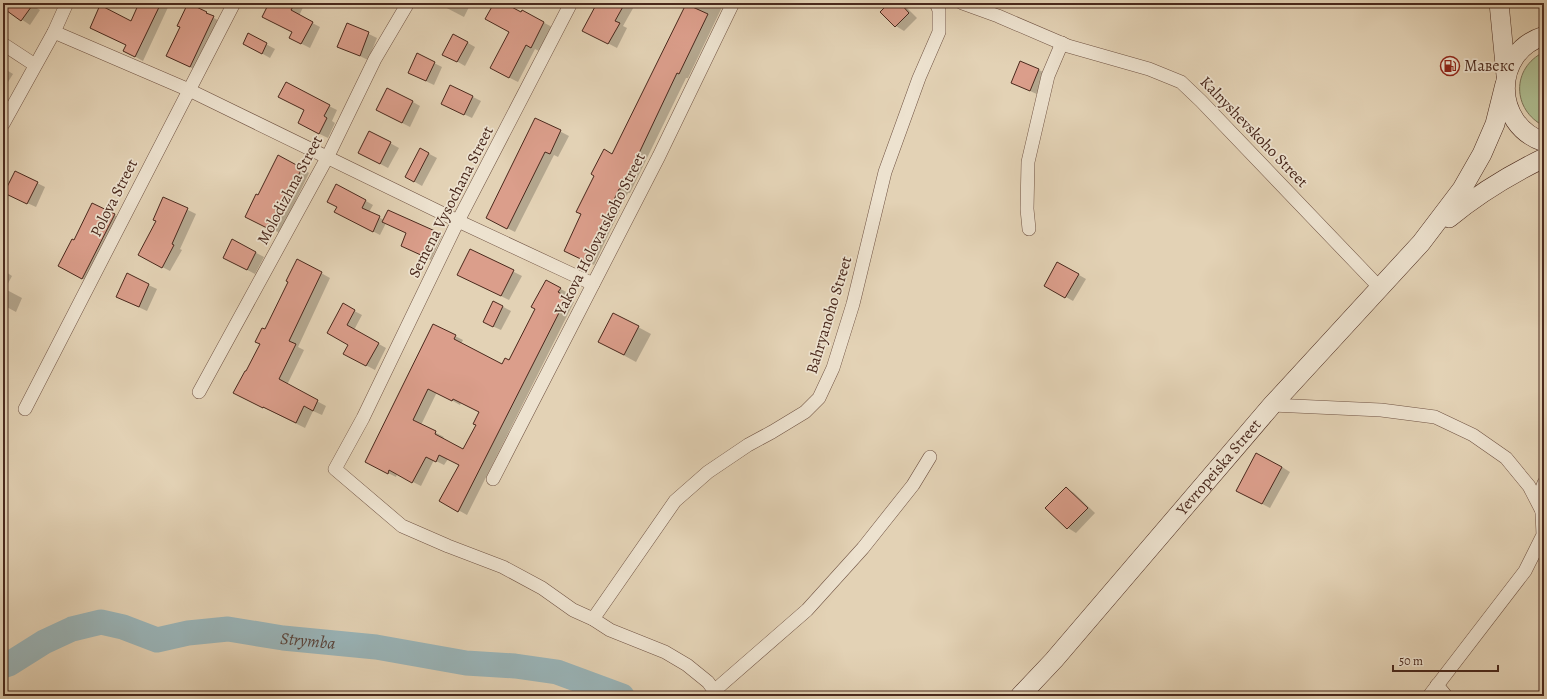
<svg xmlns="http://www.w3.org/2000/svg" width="1547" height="699" viewBox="0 0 1547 699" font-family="Alegreya,serif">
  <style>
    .green { fill: #aebd91; stroke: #7c7357 }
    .shadow { fill: #0003; fill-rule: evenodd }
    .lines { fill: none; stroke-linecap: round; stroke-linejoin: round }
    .stream { stroke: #7a7d7b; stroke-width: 4 }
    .river { stroke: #9ab5b9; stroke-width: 25 }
    .building { fill: #db9e8b; stroke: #4a291d; fill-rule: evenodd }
    .street-casing { stroke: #705343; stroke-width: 14 }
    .secondary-casing { stroke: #4a291d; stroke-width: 20 }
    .street { stroke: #ede2cf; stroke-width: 13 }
    .secondary { stroke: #ede2cf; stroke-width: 19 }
    .labels { text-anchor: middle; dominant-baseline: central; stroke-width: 3.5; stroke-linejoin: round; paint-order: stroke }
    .poi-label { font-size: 16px; fill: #4a291d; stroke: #ede2cf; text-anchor: start }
    .street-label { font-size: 16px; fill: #4a291d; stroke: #ede2cf }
    .water-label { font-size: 17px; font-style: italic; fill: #5a453c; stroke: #ede2cf }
  </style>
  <rect width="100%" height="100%" fill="#e3d2b5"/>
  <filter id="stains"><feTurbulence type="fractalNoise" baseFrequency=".005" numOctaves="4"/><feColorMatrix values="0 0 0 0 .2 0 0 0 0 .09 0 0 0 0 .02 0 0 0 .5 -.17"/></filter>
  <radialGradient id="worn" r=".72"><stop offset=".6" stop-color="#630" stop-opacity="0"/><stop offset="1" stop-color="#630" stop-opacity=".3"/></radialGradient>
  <!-- green -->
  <path class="green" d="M1544 52V126C1512 110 1511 68 1544 52Z"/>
  <!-- shadow -->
  <g class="shadow">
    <path d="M3 3H29L40 10 30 25 3 7Z"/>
    <path d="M140 3H170L143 61 132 55 127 45 99 32 132 22Z"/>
    <path d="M270 3H305L299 16 320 27 310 48 298 42 293 32Z"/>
    <path d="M437 3H471L464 17Z"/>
    <path d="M495 3H502L521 13 522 11 552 27 539 51 535 49 518 82 500 73 510 32Z"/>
    <path d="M598 3H636L623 26 627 28 617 48 592 35Z"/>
    <path d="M693 3H724L688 78H686L630 193H628L594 265 574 255 613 155Z"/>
    <path d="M890 3H902L917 18 904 31 896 26Z"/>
    <path d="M189 4 221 22 198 71 167 56 181 27 178 25Z"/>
    <path d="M348 24 377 38 368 60 339 46Z"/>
    <path d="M249 35 275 49 270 58 252 48Z"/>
    <path d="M454 35 475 47 465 66 444 54Z"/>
    <path d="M434 63 442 67 434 85 417 77Z"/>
    <path d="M3 68 13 74 3 90Z"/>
    <path d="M1039 70 1047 74 1039 95 1012 83Z"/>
    <path d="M451 86 481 101 472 118 451 108Z"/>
    <path d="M413 102 420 106 410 127 385 114Z"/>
    <path d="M329 106 337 110 332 121 335 123 328 138 307 128 305 110Z"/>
    <path d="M536 119 569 136 558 157 554 155 515 232 495 222Z"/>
    <path d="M370 132 399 148 388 168 367 157Z"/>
    <path d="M420 149 437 158 422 186 406 177Z"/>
    <path d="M301 168 309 173 280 233 255 221Z"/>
    <path d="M37 183 45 187 36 207 14 197Z"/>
    <path d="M164 198 196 214 180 249 182 250 170 271 147 259Z"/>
    <path d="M366 201 373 205 369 212 384 220 389 211 442 236 431 260 409 249 407 233 386 223 380 235 343 216Z"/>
    <path d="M114 215 122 219 91 283 67 271Z"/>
    <path d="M233 241 264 257 255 274 232 262Z"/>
    <path d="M470 250 522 276 509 300 466 279Z"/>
    <path d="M1058 263 1086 279 1073 301 1045 285Z"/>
    <path d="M3 270 12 276 5 289 22 298 16 312 3 305Z"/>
    <path d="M321 273 330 278 298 347 304 350 287 385 326 406 322 415 313 411 305 428 234 393 247 373 261 344 265 331Z"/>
    <path d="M127 275 157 289 147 311 125 301Z"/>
    <path d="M546 281 568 293 566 298 574 302 467 515 440 500 460 465 448 459 444 465 434 460 421 486 397 474 396 477 374 466 455 336 463 340 461 344 503 365 510 361 536 309ZM437 392 460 405 461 403 480 412 477 425 464 450 442 439 444 437 421 425Z"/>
    <path d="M494 302 511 311 501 330 492 326Z"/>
    <path d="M343 305 362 315 354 330 386 348 375 370 352 358Z"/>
    <path d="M614 314 651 334 636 362 612 349Z"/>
    <path d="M1282 467 1290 472 1270 508 1245 495Z"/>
    <path d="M1066 488 1074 493 1095 513 1076 533 1068 528 1047 508Z"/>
  </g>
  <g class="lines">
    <!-- stream -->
    <path class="stream" d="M1376 3 1390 6 1406 3"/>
    <!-- river -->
    <path class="river" id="s1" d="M3 666 9 664 44 642 72 629 101 622 123 627 157 640 188 633 228 629 283 638 376 647 466 663 515 666 557 672 622 696"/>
  </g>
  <!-- building -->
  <g class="building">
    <path d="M3 3H34L21 21 3 8Z"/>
    <path d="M139 3H161L135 57 123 51 126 45 90 28 100 5 131 21Z"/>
    <path d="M188 3 207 12 206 13 214 16 190 67 166 56 180 27 177 26Z"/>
    <path d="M269 3H295L291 10 313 22 301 44 289 38 292 32 262 17Z"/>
    <path d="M494 3H504L521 12 522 10 544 22 531 48 526 45 509 78 490 68 509 32 485 19Z"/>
    <path d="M597 3H625L615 21 620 23 608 44 582 31Z"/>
    <path d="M889 3H900L909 13 895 27 880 12Z"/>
    <path d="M686 4 708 14 679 74 677 73 641 149 621 189H619L585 261 564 251 581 214 576 212 594 176 591 174 604 149 612 154Z"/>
    <path d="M347 23 369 32 360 56 337 47Z"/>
    <path d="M248 33 267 43 262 54 243 44Z"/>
    <path d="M453 34 468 42 457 62 442 55Z"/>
    <path d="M417 53 435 62 426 81 408 73Z"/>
    <path d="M1020 61 1039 69 1030 91 1011 83Z"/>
    <path d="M286 82 330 105 324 116 327 118 319 134 298 123 304 110 278 97Z"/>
    <path d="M450 85 473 96 464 115 441 104Z"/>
    <path d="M387 88 413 101 402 123 376 110Z"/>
    <path d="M535 118 561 130 550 154 545 152 507 229 486 218Z"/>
    <path d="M369 131 391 142 380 164 358 153Z"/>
    <path d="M420 148 429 153 414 182 405 177Z"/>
    <path d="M278 155 302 168 271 230 245 217 256 194 258 195Z"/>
    <path d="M15 171 38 182 27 204 4 193Z"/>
    <path d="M336 184 366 200 362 208 380 216 373 232 334 212 337 207 327 202Z"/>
    <path d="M163 197 188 208 172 244 174 245 162 268 138 255 156 221 153 220Z"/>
    <path d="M92 203 115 214 82 279 58 266 72 239 74 240Z"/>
    <path d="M388 210 435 231 423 256 401 246 406 233 382 222Z"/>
    <path d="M232 239 256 252 247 270 223 258Z"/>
    <path d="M470 249 514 270 501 296 457 275Z"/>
    <path d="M297 259 322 272 289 341 296 344 279 379 318 400 313 411 304 406 296 423 263 407V408L233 393 245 371H246L260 344 255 342 262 328 265 329 288 282 286 281Z"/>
    <path d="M1057 262 1079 274 1065 298 1044 286Z"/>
    <path d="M127 273 149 284 139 307 116 297Z"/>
    <path d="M546 280 561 288 558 292 567 297 458 512 439 501 459 465 439 455 436 462 426 457 412 483 389 470 388 474 365 462 433 324 456 335 454 339 502 364 505 358 509 360 535 309 531 307ZM428 389 452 401 453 399 479 412 473 424 476 425 463 449 435 434 436 431 413 420Z"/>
    <path d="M493 301 503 306 493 327 483 322Z"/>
    <path d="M343 303 355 310 347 325 379 343 366 366 343 354 348 345 327 333Z"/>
    <path d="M613 313 639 326 624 355 598 342Z"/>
    <path d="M1256 453 1282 467 1262 504 1236 491Z"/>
    <path d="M1066 487 1088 508 1067 529 1045 508Z"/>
  </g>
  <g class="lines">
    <defs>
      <g id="street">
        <path d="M571 3 458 221 363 418 335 469 402 526 448 546 503 567 542 588 573 610 593 619 610 630 665 652 687 665 708 682 718 696"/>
        <path d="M962 3 998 16 1068 46 1149 69 1181 82 1201 101 1380 288"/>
        <path d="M54 32 189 90 458 221 593 284"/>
        <path d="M3 44 35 65"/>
        <path d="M3 124 54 32 67 3"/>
        <path d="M1029 229 1027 209 1028 162 1048 76 1062 43"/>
        <path d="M199 392 327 158 375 59 408 3"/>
        <path d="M1272 405 1381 410 1435 417 1473 435 1506 458 1529 486 1544 515"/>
        <path d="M25 409 234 3"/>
        <path d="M493 479 659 156 733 3"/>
        <path d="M593 619 675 501 708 472 748 445 772 432 805 412 819 398 833 368 853 304 885 172 919 78 939 32V10L936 3"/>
        <path d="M1437 685 1446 696"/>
        <path d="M714 691 807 610 863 548 913 485 930 457"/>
        <path d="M1429 696 1525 571 1543 535 1541 491 1544 483"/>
      </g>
      <g id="secondary">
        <path d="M1499 3 1506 75"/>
        <path d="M1544 36C1492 52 1493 125 1544 142"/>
        <path d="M1449 218C1479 193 1509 175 1544 158"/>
        <path id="s2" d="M1020 696 1054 660 1272 405 1421 243 1462 189 1482 154 1495 124 1505 84"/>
      </g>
    </defs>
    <!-- street casing -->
    <use href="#street" class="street-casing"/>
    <!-- secondary casing -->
    <use href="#secondary" class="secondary-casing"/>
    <!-- street -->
    <use href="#street" class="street"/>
    <!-- secondary -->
    <use href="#secondary" class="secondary"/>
  </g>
  <!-- icons -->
  <defs>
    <symbol id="fuel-ring" viewBox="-11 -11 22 22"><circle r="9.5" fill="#ede2cf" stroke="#8f2418" stroke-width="1.5"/><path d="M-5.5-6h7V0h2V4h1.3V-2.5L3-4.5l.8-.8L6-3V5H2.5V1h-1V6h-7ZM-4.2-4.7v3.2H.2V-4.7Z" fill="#8f2418"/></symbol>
  </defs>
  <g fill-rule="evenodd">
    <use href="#fuel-ring" x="1439" y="55" width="22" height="22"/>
  </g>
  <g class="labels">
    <!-- poi labels -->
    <g class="poi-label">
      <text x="1464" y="66">Мавекс</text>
    </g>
    <!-- street labels -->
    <g class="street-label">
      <text transform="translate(1254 132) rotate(46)">Kalnyshevskoho Street</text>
      <text transform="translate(290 190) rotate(-62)">Molodizhna Street</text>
      <text transform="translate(114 198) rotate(-63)">Polova Street</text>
      <text transform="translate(451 202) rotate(-63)">Semena Vysochana Street</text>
      <text transform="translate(600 234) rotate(-63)">Yakova Holovatskoho Street</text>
      <text transform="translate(829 315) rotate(-73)">Bahryanoho Street</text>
      <text stroke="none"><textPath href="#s2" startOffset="303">Yevropeiska Street</textPath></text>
    </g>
    <!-- water labels -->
    <g class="water-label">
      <text stroke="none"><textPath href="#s1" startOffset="320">Strymba</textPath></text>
    </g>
  </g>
  <!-- margin -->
  <rect width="1547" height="699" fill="none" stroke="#e3d2b5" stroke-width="16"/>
  <rect x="4" y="4" width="1539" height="691" fill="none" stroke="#4a291d" stroke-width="2"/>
  <rect x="8" y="8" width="1531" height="683" fill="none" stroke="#4a291d"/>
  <!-- scale -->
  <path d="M1393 665v6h105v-6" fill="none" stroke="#4a291d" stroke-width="2"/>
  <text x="1399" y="665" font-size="12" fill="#4a291d" stroke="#ede2cf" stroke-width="3" paint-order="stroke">50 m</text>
  <rect width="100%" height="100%" filter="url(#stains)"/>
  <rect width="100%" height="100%" fill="url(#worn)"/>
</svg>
